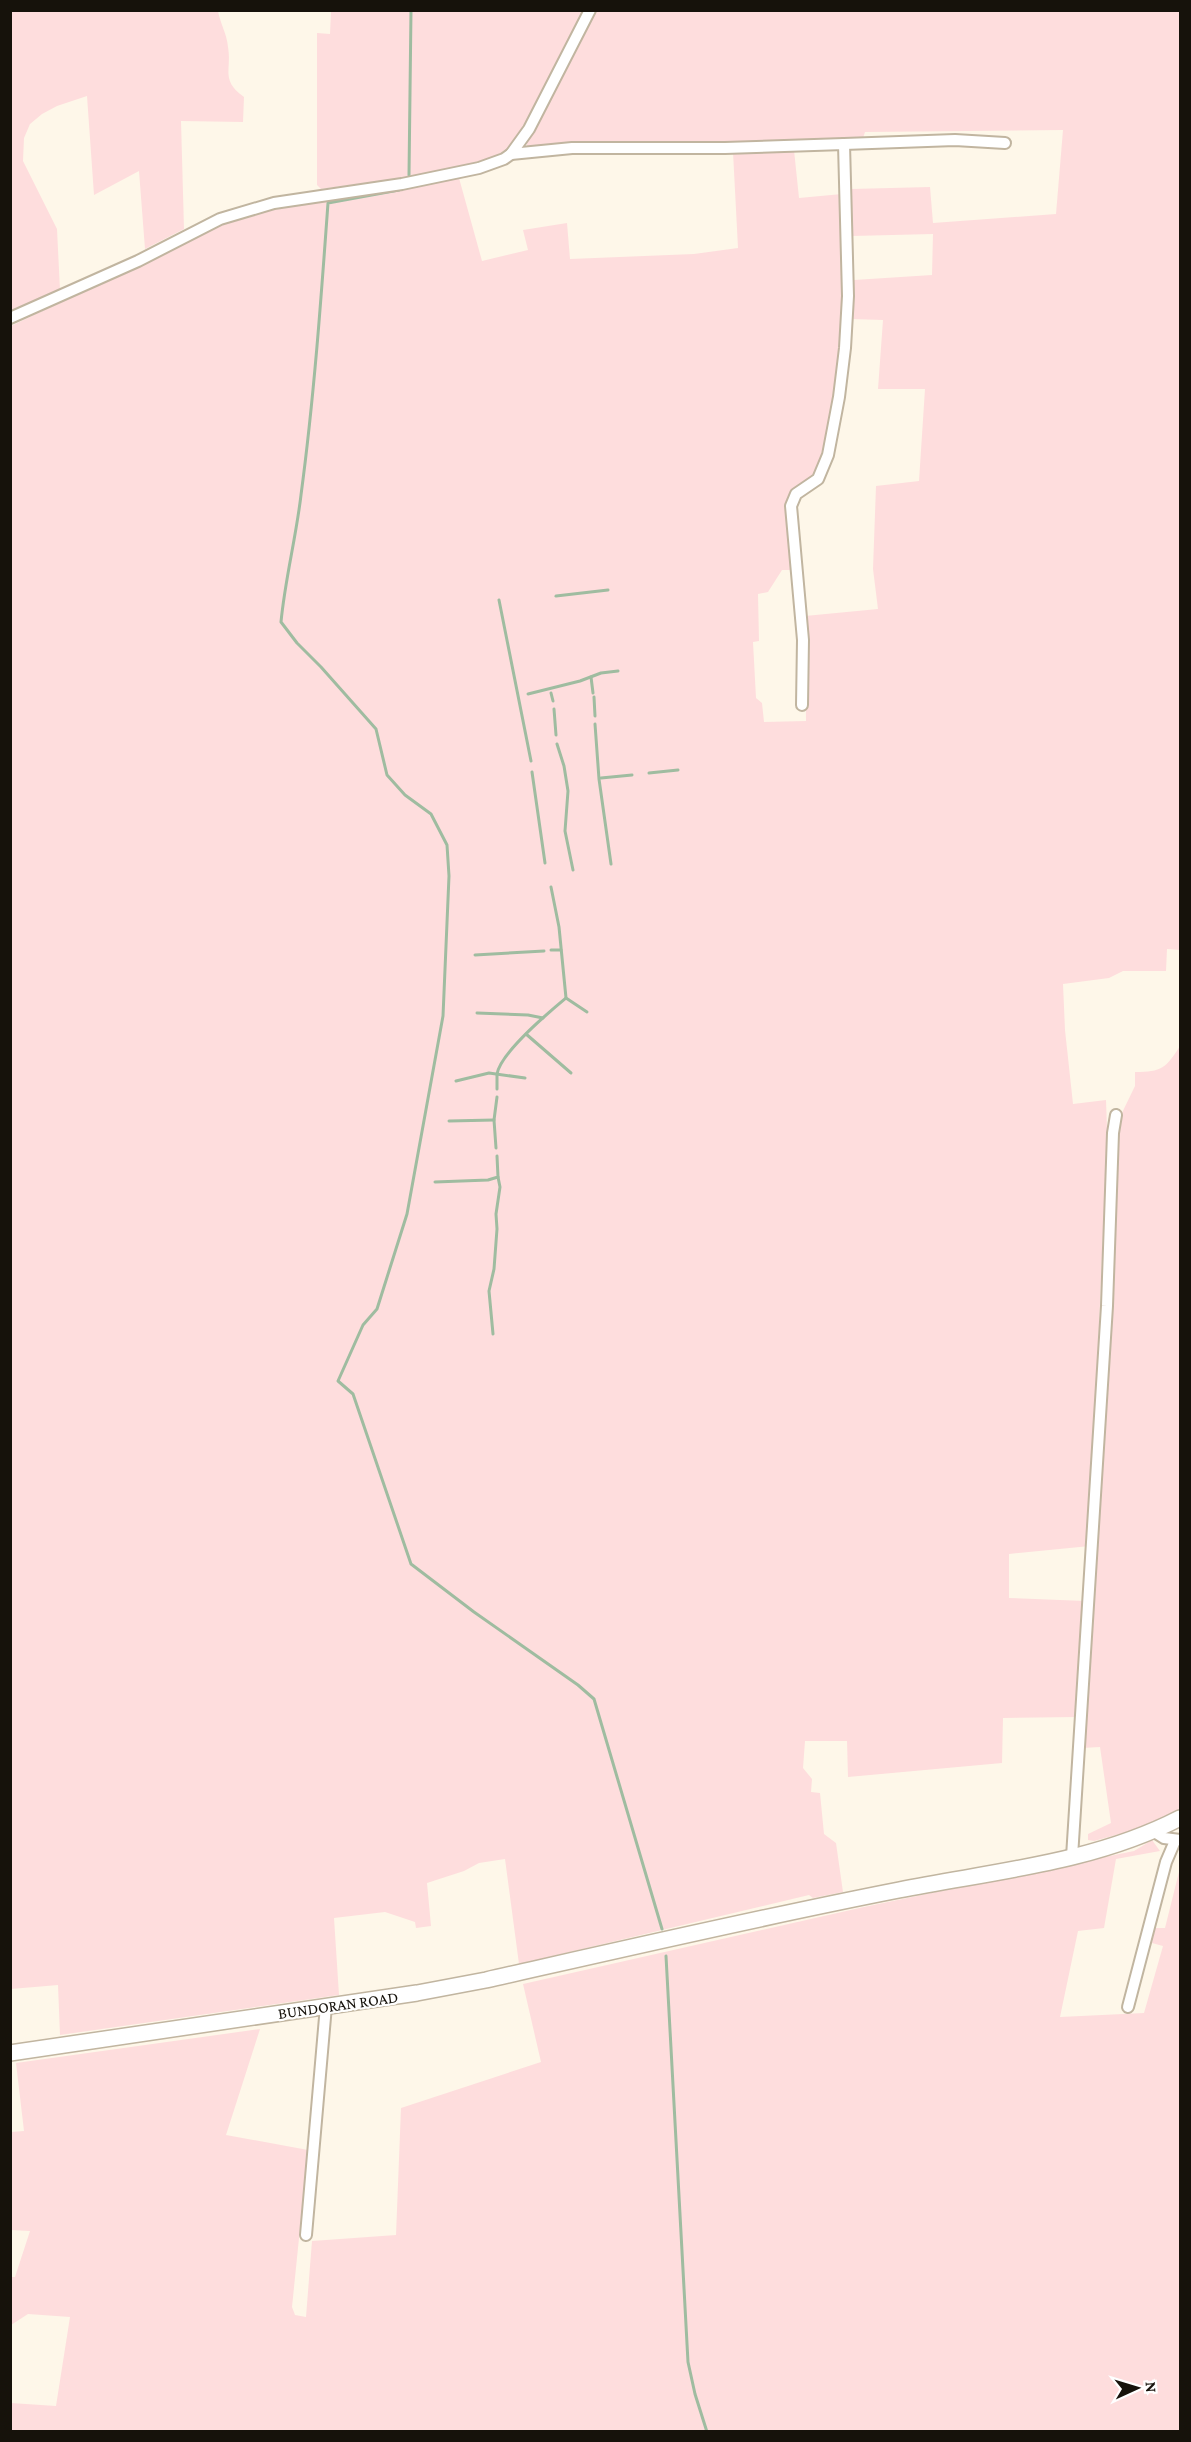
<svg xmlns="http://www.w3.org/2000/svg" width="1191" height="2442" viewBox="0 0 1191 2442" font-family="'Crimson Pro',serif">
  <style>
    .green { fill: #fedddd }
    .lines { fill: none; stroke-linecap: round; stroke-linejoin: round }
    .stream { stroke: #9fbca0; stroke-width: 3 }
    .minor-casing { stroke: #c1b5a0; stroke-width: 14 }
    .highway-casing { stroke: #c1b5a0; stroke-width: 18 }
    .minor { stroke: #fff; stroke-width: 10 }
    .highway { stroke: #fff; stroke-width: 15 }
    .labels { text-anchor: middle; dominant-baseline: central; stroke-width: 4.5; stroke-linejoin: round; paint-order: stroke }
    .street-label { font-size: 16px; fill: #16120b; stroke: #fff }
  </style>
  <rect width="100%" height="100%" fill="#fef7e9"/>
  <!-- green -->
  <g class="green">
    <path d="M10 11H218C220 23 227 34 228 47 232 70 220 80 244 97L243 122 181 121 184 229 145 249 139 171 94 195 87 96 57 106 42 114 30 124 24 138 23 161 57 229 60 290 11 312Z"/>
    <path d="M331 11H584L554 71 519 133 509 147 493 158 416 176 321 189 317 185V33L330 34Z"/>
    <path d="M596 11H1180V950L1167 949 1166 971H1123L1109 978 1063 984 1065 1030 1073 1104 1106 1100 1108 1158 1103 1231 1090 1546 1009 1554V1598L1085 1601 1077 1717 1003 1718 1002 1763 848 1777 847 1741H805L803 1768 812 1779 811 1792 820 1793 824 1834 836 1843 843 1892 813 1898 809 1895 519 1964 505 1859 479 1863 464 1871 427 1883 431 1926 416 1928 415 1922 385 1912 334 1918 339 1995 60 2035 58 1985 11 1989V326L234 219H245L268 211 321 201 459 178 482 261 528 250 523 230 567 223 570 259 694 254 738 248 733 152 794 150 799 198 842 194 841 351 828 426 817 471 788 497 792 570H782L768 592 758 594 759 641 753 642 756 698 762 703 764 722 806 721 805 616 878 609 873 569 876 486 919 481 925 389H878L883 320 851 319 854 280 932 275 933 234 852 236 851 189 930 187 933 223 1056 214 1063 130 865 132 863 138 527 147V141Z"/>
    <path d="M1180 1046V1809L1134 1830 1094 1841 1088 1840V1834L1111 1823 1100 1747 1082 1748 1105 1406 1116 1137 1120 1117 1135 1086V1072C1162 1072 1166 1068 1180 1046Z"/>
    <path d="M1152 1840 1160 1851 1116 1859 1104 1928 1078 1931 1060 2017 1144 2013 1163 1946 1152 1943 1155 1928H1165L1180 1868V2431H11V2403L56 2406 70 2317 28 2314 11 2325V2277H15L30 2231 11 2230V2132L24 2131 16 2063 260 2029 226 2135 308 2150 292 2307 295 2315 306 2317 312 2241 396 2235 401 2108 541 2062 523 1984 864 1907 1100 1858 1134 1851Z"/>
  </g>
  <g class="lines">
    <!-- stream -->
    <g class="stream">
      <path d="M409 175 411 10"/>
      <path d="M399 190 328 203C321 300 314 398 301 495 296 538 285 579 281 622L297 643 321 667 376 729 387 775 405 795 431 814 447 845 449 876 443 1016 407 1214 377 1309 363 1325 338 1381 353 1394 411 1564 474 1612 578 1685 594 1699 662 1929"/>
      <path d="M556 596 608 590"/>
      <path d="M499 600 531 761"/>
      <path d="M591 677 593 693"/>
      <path d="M551 693 553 701"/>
      <path d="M528 694 580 681 601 673 618 671"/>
      <path d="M594 697 595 716"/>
      <path d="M554 709 556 735"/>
      <path d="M595 724 599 779 611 864"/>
      <path d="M557 744 564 766 568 791 565 831 573 870"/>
      <path d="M532 772 545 863"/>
      <path d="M649 773 678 770"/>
      <path d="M601 778 632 775"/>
      <path d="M551 887 559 927 566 998 587 1012"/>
      <path d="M551 950H561"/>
      <path d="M475 955 544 951"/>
      <path d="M477 1013 528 1015 543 1018"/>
      <path d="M526 1034 571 1073"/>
      <path d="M456 1081 489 1073 525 1078"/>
      <path d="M497 1089C497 1084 497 1079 497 1074 501 1052 548 1013 566 998"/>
      <path d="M449 1121 494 1120"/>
      <path d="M496 1148 494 1120 497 1097"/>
      <path d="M435 1182 488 1180 498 1177 497 1156"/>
      <path d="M493 1334 489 1291 494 1269 497 1229 496 1214 500 1187 498 1177"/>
      <path d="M666 1956 688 2362 695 2394 707 2432"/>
    </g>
    <defs>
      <g id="minor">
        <path d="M844 144 955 140 1005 143"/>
        <path d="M511 154 572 148H725L844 144 848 296 845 348 839 397 828 455 818 479 796 494 791 506 803 640 802 705"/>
        <path d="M10 318 138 261 220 219 274 203 402 184 479 168 504 159 511 154 529 129 590 10"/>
        <path d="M1153 1831 1164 1838 1180 1840"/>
        <path d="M1072 1857 1107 1306 1113 1133 1116 1115"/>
        <path d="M1128 2007 1166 1862 1175 1841"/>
        <path d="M306 2235 326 2006"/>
      </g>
      <path id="highway" d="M10 2053 417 1993 486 1980C623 1949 761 1917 899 1890 994 1871 1093 1863 1180 1818"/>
    </defs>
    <!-- minor casing -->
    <use href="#minor" class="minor-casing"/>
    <!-- highway casing -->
    <use href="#highway" class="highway-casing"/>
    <!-- minor -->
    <use href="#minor" class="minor"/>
    <!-- highway -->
    <use href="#highway" class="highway"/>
  </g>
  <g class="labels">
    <!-- street labels -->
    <g class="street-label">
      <text transform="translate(338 2005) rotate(-8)">BUNDORAN ROAD</text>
    </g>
  </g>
  <!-- border -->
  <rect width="1191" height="2442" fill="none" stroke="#16120b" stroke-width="24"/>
  <!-- north arrow -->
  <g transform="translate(1137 2388) rotate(86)" stroke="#ffffff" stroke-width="4.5" paint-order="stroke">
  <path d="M0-4.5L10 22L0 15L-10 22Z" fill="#16120b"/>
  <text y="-9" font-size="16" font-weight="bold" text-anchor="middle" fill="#16120b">N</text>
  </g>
</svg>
